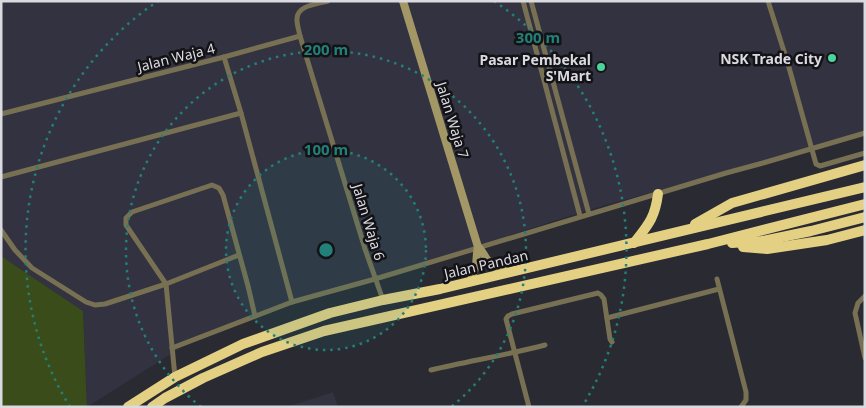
<svg xmlns="http://www.w3.org/2000/svg" width="866" height="408" viewBox="0 0 866 408" font-family="'Noto Sans',sans-serif">
  <style>
    .built { fill: #323240 }
    .green { fill: #3a4c1a }
    .lines { fill: none; stroke-linecap: round; stroke-linejoin: round }
    .street { stroke: #787052; stroke-width: 5 }
    .secondary { stroke: #a49766; stroke-width: 8 }
    .highway { stroke: #e4d083; stroke-width: 10 }
    .ring { fill: none; stroke: #238079; stroke-width: 2.5; stroke-dasharray: 2.5 5 }
    .poi-dot { fill: #4ad49c; stroke: #131317; stroke-width: 2 }
    .labels { text-anchor: middle; dominant-baseline: central; stroke-width: 5; stroke-linejoin: round; paint-order: stroke }
    .street-label { font-size: 14px; fill: #dadae0; stroke: #131317 }
    .poi-label { font-size: 14px; font-weight: bold; fill: #dadae0; stroke: #131317; text-anchor: end }
    .centre { fill: #238079; stroke: #131317; stroke-width: 2.5 }
    .ring-label { font-size: 15px; text-anchor: middle; font-weight: bold; fill: #238079; stroke: #131317; stroke-width: 5; stroke-linejoin: round; paint-order: stroke }
  </style>
  <rect width="100%" height="100%" fill="#2a2a33"/>
  <!-- built -->
  <g class="built">
    <path d="M1 1H865V133L592 209 270 312 182 347 87 407 83 311 1 256Z"/>
    <path d="M333 392 338 407H287Z"/>
  </g>
  <!-- green -->
  <path class="green" d="M1 256 83 311 87 407H1Z"/>
  <g class="lines">
    <!-- street -->
    <g class="street">
      <path d="M328 1C318 4 296 5 297 20 297 25 299 31 300 36L365 249 383 300"/>
      <path d="M523 1 580 216"/>
      <path d="M531 1 589 214"/>
      <path d="M768 1 788 64 816 164 820 166 865 153"/>
      <path d="M224 57 241 113 292 302"/>
      <path d="M1 114 224 57 300 36"/>
      <path d="M1 177 241 113"/>
      <path d="M1 230 15 250 32 268 86 302 95 305 105 304 166 284 239 255"/>
      <path d="M717 279 746 392V400L741 407"/>
      <path d="M865 296 858 303 855 313 865 358"/>
      <path d="M607 318 719 289"/>
      <path d="M172 348 292 302 375 279 726 173 763 163 865 133"/>
      <path d="M431 370C469 361 507 355 545 345"/>
      <path d="M175 377 166 284 126 225V218L132 212 212 185 219 188 223 195 248 286 255 316"/>
      <path d="M529 407 506 319 508 316 512 314 598 293 601 295 604 299 610 339 612 342"/>
    </g>
    <!-- secondary -->
    <g class="secondary">
      <path d="M403 1 478 247C482 250 483 253 486 258 491 266 499 269 508 272"/>
      <path d="M470 282 476 266 477 253 478 247"/>
    </g>
    <!-- highway -->
    <g class="highway">
      <path d="M695 224 732 203 865 165"/>
      <path d="M634 243C648 225 655 218 658 194"/>
      <path d="M732 243 762 241 811 231 865 217"/>
      <path d="M743 247 767 249 827 240 865 230"/>
      <path d="M128 407 175 377 243 344 330 313 383 300 440 289 865 187"/>
      <path d="M152 407 165 398 203 378 262 352 324 331 708 244 865 204"/>
    </g>
  </g>
  <!-- distance rings -->
  <circle cx="326" cy="250" r="100" fill="#238079" fill-opacity=".12"/>
  <g class="ring">
    <circle cx="326" cy="250" r="100"/>
    <path d="M201 407A200 200 0 1 1 451 407"/>
    <path d="M70 407A300 300 0 0 1 158 1M494 1A300 300 0 0 1 582 407"/>
  </g>
  <!-- markers -->
  <g class="poi-dot">
    <circle cx="832" cy="58" r="5"/>
    <circle cx="601" cy="67" r="5"/>
  </g>
  <g class="labels">
    <!-- street labels -->
    <g class="street-label">
      <text transform="translate(176 57) rotate(-14)">Jalan Waja 4</text>
      <text transform="translate(453 120) rotate(73)">Jalan Waja 7</text>
      <text transform="translate(369 222) rotate(73)">Jalan Waja 6</text>
      <text transform="translate(486 264) rotate(-13)">Jalan Pandan</text>
    </g>
    <!-- poi labels -->
    <g class="poi-label">
      <text x="822" y="58">NSK Trade City</text>
      <text x="591" y="59">Pasar Pembekal<tspan x="591" dy="16">S'Mart</tspan></text>
    </g>
  </g>
  <circle cx="326" cy="250" r="8" class="centre"/>
  <g class="ring-label">
    <text x="538" y="43">300 m</text>
    <text x="326" y="55">200 m</text>
    <text x="326" y="155">100 m</text>
  </g>
  <!-- border -->
  <rect width="866" height="408" fill="none" stroke="#dadae0" stroke-width="5"/>
</svg>
